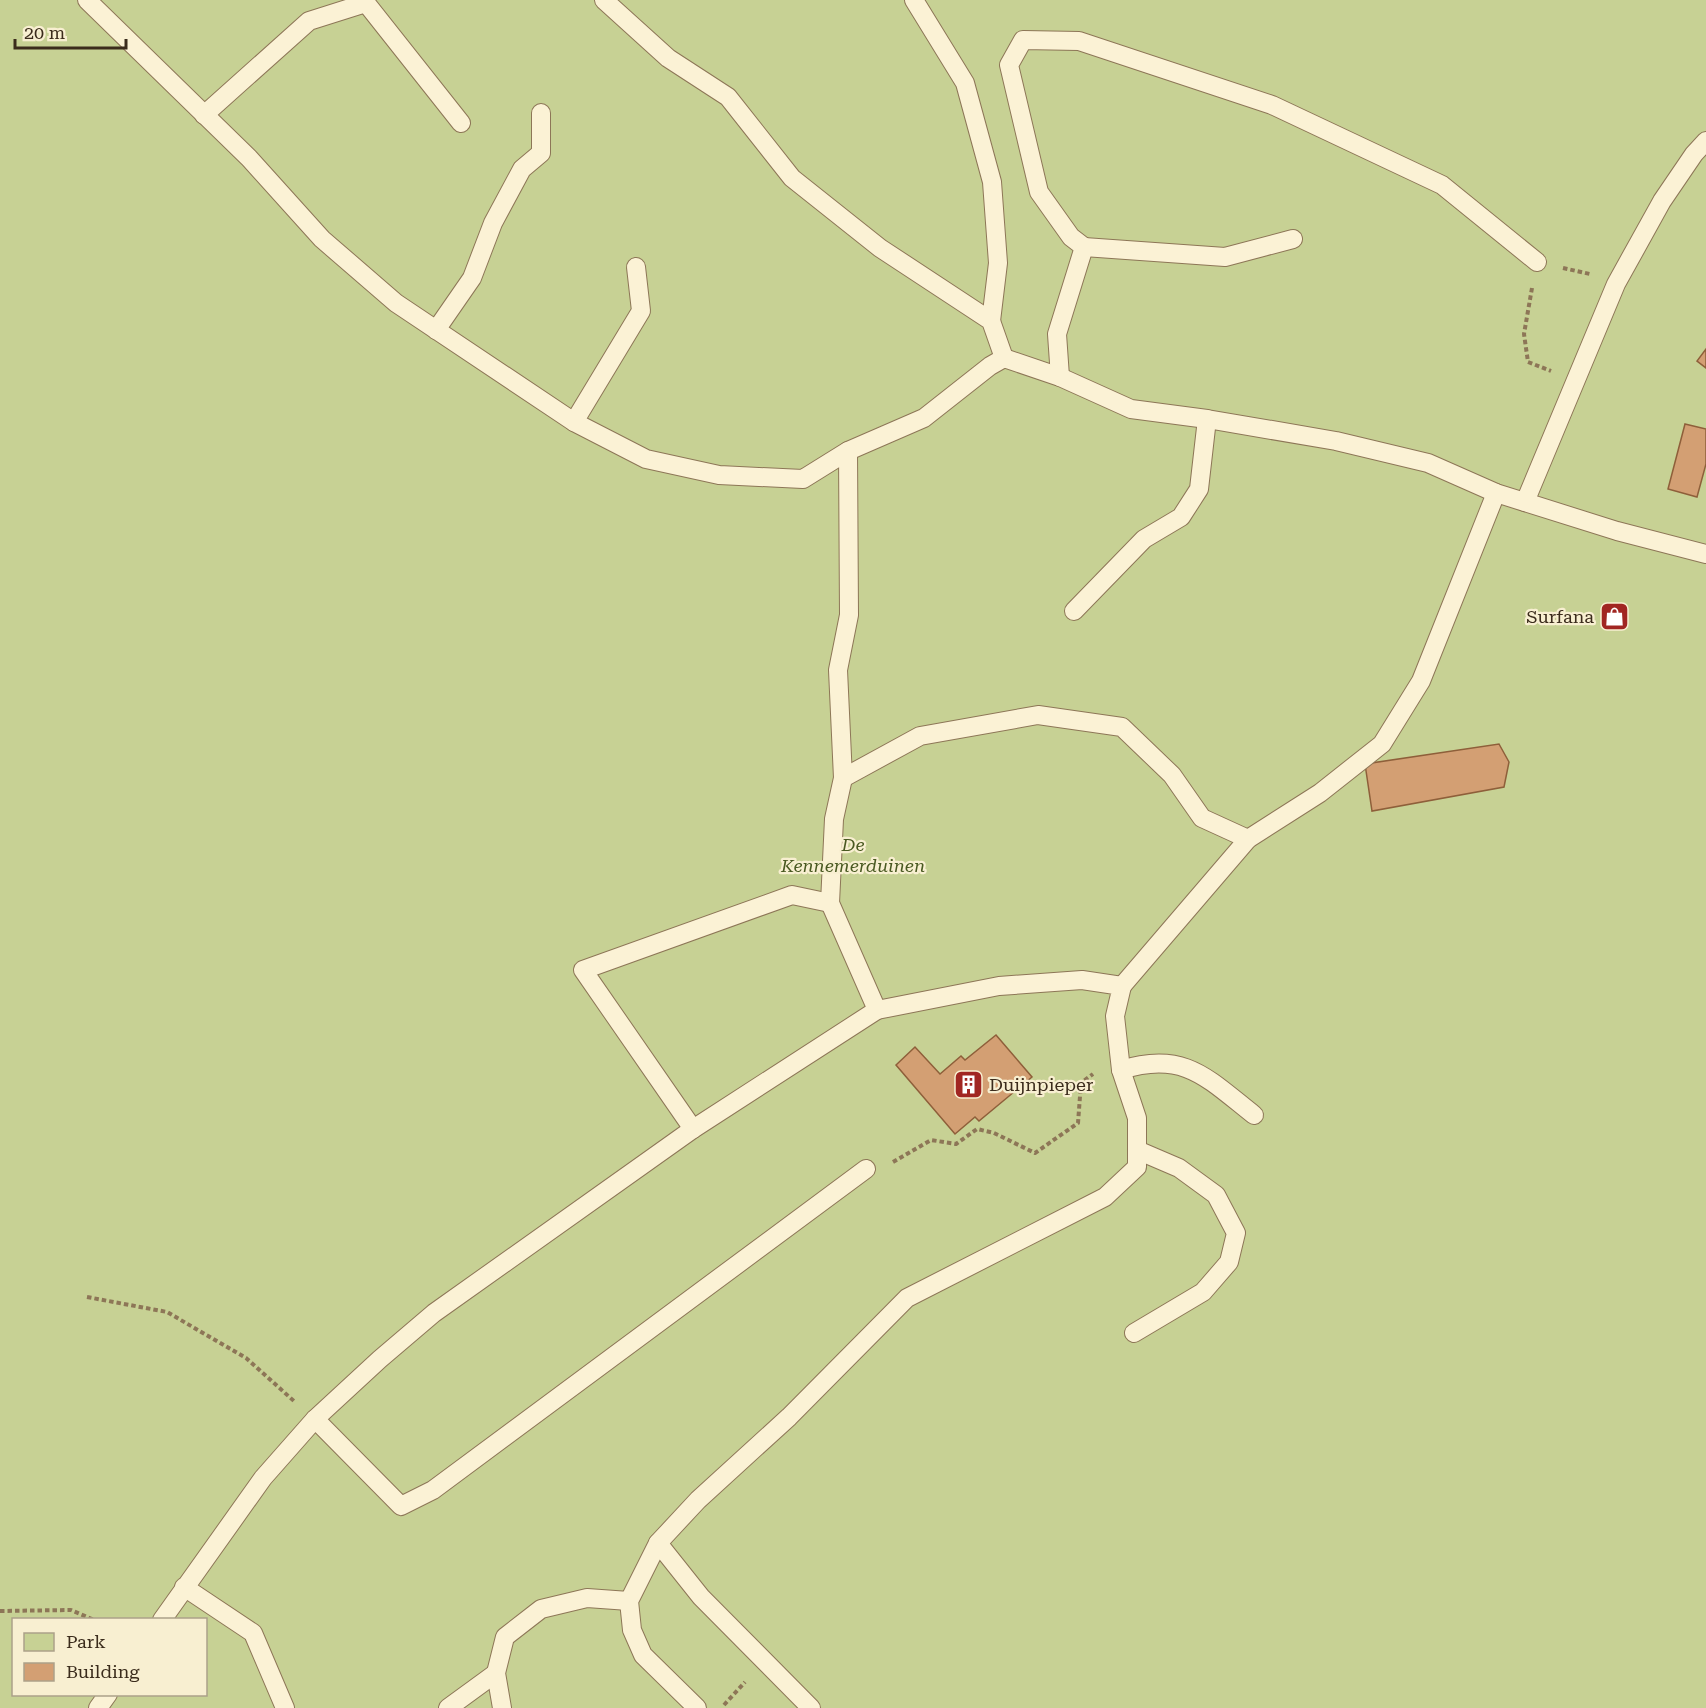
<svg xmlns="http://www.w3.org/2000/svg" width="1706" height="1708" viewBox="0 0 1706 1708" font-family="'Roboto Serif',serif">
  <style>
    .green { fill: #c7d194; fill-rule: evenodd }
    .building { fill: #d39f73; stroke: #8e5f3a; stroke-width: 1.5 }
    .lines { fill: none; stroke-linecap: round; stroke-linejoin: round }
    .service-casing { stroke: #8d7657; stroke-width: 20 }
    .path { stroke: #8d7657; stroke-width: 4; stroke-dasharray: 4.5 3; stroke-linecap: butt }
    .service { stroke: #fbf2d5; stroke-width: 18 }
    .labels { text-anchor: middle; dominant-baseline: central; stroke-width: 4.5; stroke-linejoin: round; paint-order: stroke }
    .poi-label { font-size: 18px; fill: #3b2c1c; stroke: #f8efd1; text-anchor: end }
    .park-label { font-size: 18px; font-style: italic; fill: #495921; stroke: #f8efd1 }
  </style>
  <rect width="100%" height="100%" fill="#f2e5c1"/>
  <!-- green -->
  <path class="green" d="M0 0H1706V1708H0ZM14 1620H206V1694H14Z"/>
  <!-- building -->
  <g class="building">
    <path d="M1706 349V368L1697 361Z"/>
    <path d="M1685 424 1706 429V464L1697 497 1668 489Z"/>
    <path d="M1499 744 1509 762 1504 787 1372 811 1365 764Z"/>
    <path d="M996 1035 1032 1077 979 1121 975 1117 955 1134 896 1065 915 1047 940 1074 961 1056 965 1060Z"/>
  </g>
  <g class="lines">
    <defs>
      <g id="service">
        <path d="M87 0 249 158 322 239 396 303 574 422 646 459 719 475 803 479 848 451 924 418 990 366 1004 358 1060 377 1131 409 1207 419 1336 441 1428 463 1496 493 1617 531 1706 554"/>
        <path d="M604 0 668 58 728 97 792 178 880 248 991 321 1004 358"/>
        <path d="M914 0 965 83 992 182 998 263 991 321"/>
        <path d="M204 115 309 21 366 3 461 123"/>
        <path d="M1084 247 1225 257 1293 239"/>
        <path d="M436 330 472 278 493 223 522 169 541 153V113"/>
        <path d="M1060 377 1057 334 1084 247 1071 237 1039 192 1009 65 1023 40 1079 41 1272 105 1442 185 1537 262"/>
        <path d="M574 422 641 311 636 267"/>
        <path d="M1525 502 1616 284 1662 201 1694 154 1706 141"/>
        <path d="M1074 611 1144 539 1181 517 1199 489 1207 419"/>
        <path d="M843 778 920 736 1038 715 1122 727 1172 775 1202 818 1248 839"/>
        <path d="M1122 986 1248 839 1320 793 1382 744 1421 681 1496 493"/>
        <path d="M1121 1070C1184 1050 1207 1078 1254 1115"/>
        <path d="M693 1129 583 970 792 895 830 903"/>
        <path d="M1134 1333 1203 1292 1229 1262 1236 1233 1216 1195 1179 1168 1137 1150"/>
        <path d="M315 1419 401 1506 433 1490 866 1169"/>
        <path d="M658 1543 701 1597 811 1708"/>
        <path d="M184 1587 253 1633 285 1708"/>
        <path d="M162 1620 263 1478 315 1419 380 1359 434 1313 693 1129 877 1010 830 903 834 819 843 778 838 670 849 615 848 451"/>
        <path d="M98 1708 108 1694"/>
        <path d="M448 1708 496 1673"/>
        <path d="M502 1708 496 1673 505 1637 541 1609 587 1598 629 1601"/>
        <path d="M697 1708 643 1655 632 1630 629 1601 658 1543 698 1500 789 1417 907 1298 1105 1197 1137 1167V1118L1121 1070 1115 1016 1122 986 1082 980 999 986 877 1010"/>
      </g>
    </defs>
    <!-- service casing -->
    <use href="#service" class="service-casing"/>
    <!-- path -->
    <g class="path">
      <path d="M1563 268 1590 274"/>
      <path d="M1532 288 1524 334 1528 362 1551 371"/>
      <path d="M893 1162 931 1140 956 1144 977 1129 994 1133 1035 1153 1078 1123 1081 1083 1093 1074"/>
      <path d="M87 1297 167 1312 246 1358 295 1402"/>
      <path d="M0 1611 71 1610 94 1620"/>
      <path d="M724 1705 745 1682"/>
    </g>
    <!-- service -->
    <use href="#service" class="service"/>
  </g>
  <!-- icons -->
  <defs>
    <symbol id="shop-square" viewBox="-11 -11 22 22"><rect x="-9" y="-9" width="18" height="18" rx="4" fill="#a12622" stroke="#f8efd1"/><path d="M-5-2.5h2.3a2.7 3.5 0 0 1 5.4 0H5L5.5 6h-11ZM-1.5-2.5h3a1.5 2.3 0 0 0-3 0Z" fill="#fff"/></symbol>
    <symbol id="building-square" viewBox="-11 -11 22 22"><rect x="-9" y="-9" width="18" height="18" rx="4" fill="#a12622" stroke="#f8efd1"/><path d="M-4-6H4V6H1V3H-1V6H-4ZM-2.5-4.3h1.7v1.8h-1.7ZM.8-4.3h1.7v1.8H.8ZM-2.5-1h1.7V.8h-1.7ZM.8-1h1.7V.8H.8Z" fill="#fff"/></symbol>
  </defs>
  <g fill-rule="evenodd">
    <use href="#shop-square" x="1598" y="600" width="33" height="33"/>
    <use href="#building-square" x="952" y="1068" width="33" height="33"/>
  </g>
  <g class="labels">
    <!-- poi labels -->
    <g class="poi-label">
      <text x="1594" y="616">Surfana</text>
      <text x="989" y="1084" text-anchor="start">Duijnpieper</text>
    </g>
    <!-- park labels -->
    <g class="park-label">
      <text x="853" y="844">De<tspan x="853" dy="21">Kennemerduinen</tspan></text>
    </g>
  </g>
  <!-- legend -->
  <rect x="12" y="1618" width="195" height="78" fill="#f8efd1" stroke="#aca189" stroke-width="1.5"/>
  <rect x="24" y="1633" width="30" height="18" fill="#c7d194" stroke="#aca189" stroke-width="1.5"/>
  <text x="66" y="1648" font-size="18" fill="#3b2c1c">Park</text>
  <rect x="24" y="1663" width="30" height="18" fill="#d39f73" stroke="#aca189" stroke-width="1.5"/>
  <text x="66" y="1678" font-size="18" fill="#3b2c1c">Building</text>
  <!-- scale -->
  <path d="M15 39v9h111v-9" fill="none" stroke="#3b2c1c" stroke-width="3"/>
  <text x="24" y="39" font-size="18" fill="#3b2c1c" stroke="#f8efd1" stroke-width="4.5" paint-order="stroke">20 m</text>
</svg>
